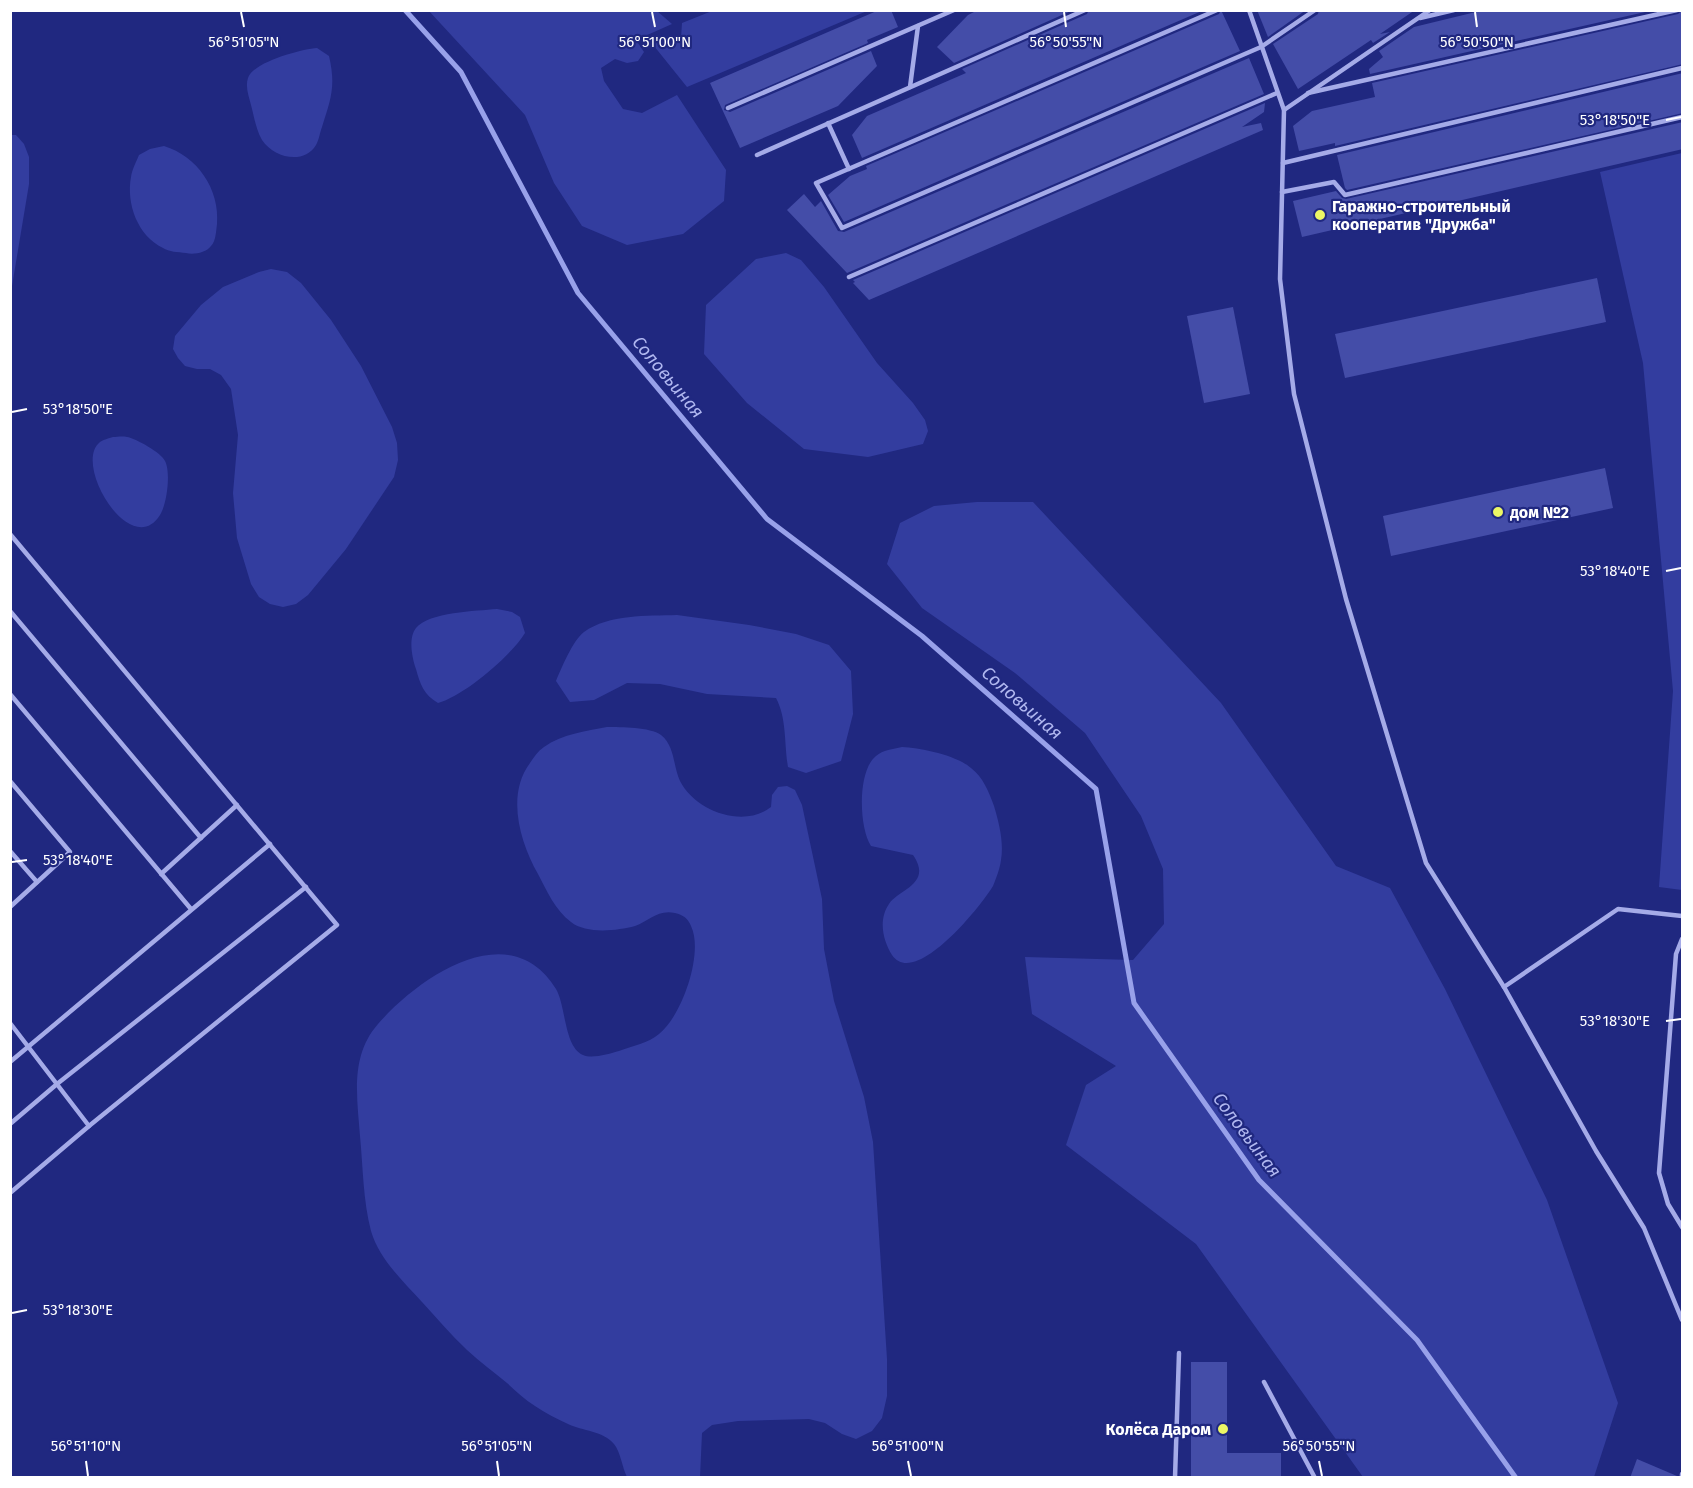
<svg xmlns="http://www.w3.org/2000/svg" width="1693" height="1488" viewBox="0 0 1693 1488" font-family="'Fira Sans',sans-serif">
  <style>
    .green { fill: #333d9f }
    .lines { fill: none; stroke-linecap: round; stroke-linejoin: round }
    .stream { stroke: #98a1ea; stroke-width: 5 }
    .building { fill: #444da8 }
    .lane { stroke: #a5abe8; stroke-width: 4.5 }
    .ticks { fill: none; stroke: #fff; stroke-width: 2 }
    .poi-dot { fill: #ecf665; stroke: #202880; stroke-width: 2 }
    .labels { text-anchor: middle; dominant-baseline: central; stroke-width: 4.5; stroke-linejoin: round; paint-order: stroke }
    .poi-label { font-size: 16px; font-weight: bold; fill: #fff; stroke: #202880; text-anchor: start }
    .water-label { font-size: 18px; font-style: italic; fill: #b0b7f0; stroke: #202880 }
    .ticks-label { font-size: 15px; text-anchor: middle; fill: #fff; stroke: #202880; stroke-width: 4.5; stroke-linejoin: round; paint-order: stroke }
  </style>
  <rect width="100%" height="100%" fill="#202880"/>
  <!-- green -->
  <g class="green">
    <path d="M429 11H657L672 24 636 40 644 52 638 61 627 63 615 59 601 68 604 81 623 109 642 113 677 95 726 170 724 201 683 234 627 245 582 226 554 183 525 115Z"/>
    <path d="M712 11V10L867 11 687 87 650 41 673 43 681 39 682 23Z"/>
    <path d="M317 48 329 56C336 86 331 99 322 127 320 132 319 140 316 145 304 165 274 158 262 140 256 130 254 116 251 105 249 97 245 87 248 78 253 62 302 49 317 48Z"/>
    <path d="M11 135H16L24 144 29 157V184L11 292Z"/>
    <path d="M164 146C197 156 220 189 217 224 216 231 216 241 211 246 206 253 193 255 186 253 178 252 169 252 163 248 138 236 126 204 131 177 132 170 136 162 139 155L150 149Z"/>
    <path d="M1682 153V890L1659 887 1673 691 1643 363 1600 172Z"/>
    <path d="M786 253 801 260 824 287 877 363 913 403 925 420 928 431 923 444 868 457 804 449 747 403 704 354 706 305 756 259Z"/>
    <path d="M271 269 287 272 301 283 331 320 361 366 392 427 397 443 398 460 394 477 346 549 308 595 296 604 283 607 270 604 259 597 251 584 237 538 233 493 238 435 231 389 221 375 210 369H197L185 366 178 358 173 349 175 336 201 305 223 287 259 272Z"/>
    <path d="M113 437C117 437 122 436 127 437 135 438 162 453 165 461 171 472 167 504 160 515 131 561 72 464 100 442 103 440 109 438 113 437Z"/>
    <path d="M977 502H1033L1221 703 1336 866 1390 888 1445 989 1547 1200 1618 1403 1594 1477H1363L1196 1244 1066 1145 1086 1085 1116 1066 1032 1014 1025 957 1133 960 1164 924 1163 869 1141 816 1085 733 1015 673 922 608 887 564 900 523 934 506Z"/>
    <path d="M497 609 512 612 520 617 525 633C511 656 464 696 438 703 424 695 420 684 416 669 412 658 408 638 416 628 429 612 476 611 497 609Z"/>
    <path d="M677 615 749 625 796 634 829 645 851 671 853 714 841 761 806 773 788 767C784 743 787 719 776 698L707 694 660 684 627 683 594 700 570 702 556 681C561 669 573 640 584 632 609 614 647 616 677 615Z"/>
    <path d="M607 727C621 727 650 727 661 735 675 746 673 766 680 781 695 811 744 829 771 807L772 795 778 787 787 786 795 790 802 805 822 899 824 949 834 1001 864 1097 873 1142 887 1359V1396L882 1418 872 1431 856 1439 842 1434 825 1423 809 1419 738 1421 712 1425 702 1433 700 1477H627C622 1467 621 1453 614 1444 604 1431 582 1431 568 1424 557 1419 545 1413 535 1406 525 1400 516 1391 507 1383 494 1372 480 1362 467 1350 451 1335 437 1318 422 1302 403 1281 379 1259 371 1231 363 1200 363 1167 360 1136 357 1096 350 1056 378 1024 419 977 510 914 556 989 566 1006 564 1047 583 1055 592 1059 609 1054 619 1051 632 1046 649 1043 659 1034 682 1016 704 953 691 926 688 918 683 915 675 913 658 909 649 921 635 926 616 931 586 934 571 922 555 910 547 891 538 874 520 842 506 795 530 763 534 757 538 751 544 747 562 734 586 731 607 727Z"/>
    <path d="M902 747C921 748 956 755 971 768 983 777 989 792 994 806 999 823 1004 842 1001 860 1000 868 996 879 993 886 982 905 915 989 892 955 883 941 878 920 889 904 899 889 933 884 913 855L871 846C859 828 857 771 876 756 883 750 893 749 902 747Z"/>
  </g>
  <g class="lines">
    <!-- stream -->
    <path class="stream" d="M405 10 461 72 578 293 767 519 922 636 1096 789 1134 1003 1259 1180 1417 1340 1516 1478"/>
  </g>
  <!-- building -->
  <g class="building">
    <path d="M879 10H891L898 27 867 40 868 43 725 105 724 110 730 112 871 51 877 66 838 106 740 148 710 83Z"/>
    <path d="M978 10H1073L954 63 937 47 968 15Z"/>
    <path d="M1089 10H1204L862 158 852 135 867 116 966 73 962 69 1087 14Z"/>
    <path d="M1221 10 1240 51 844 222 828 195 850 176 867 169 866 166 1219 14Z"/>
    <path d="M1257 10H1306L1268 37Z"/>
    <path d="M1319 10H1415L1380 34 1390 32 1373 43 1371 40 1298 89 1273 44 1318 14Z"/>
    <path d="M1484 10H1654L1370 74 1369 69 1383 57 1379 51 1414 27Z"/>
    <path d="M1683 10V64L1335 146V143L1299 151 1293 126 1312 111 1375 97 1372 83 1678 14Z"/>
    <path d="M1249 58 1264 94 847 273 787 210 804 194 815 207 821 201 838 231 844 232Z"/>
    <path d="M1683 73V113L1347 190 1345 188 1337 155Z"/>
    <path d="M1265 103 1264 112 1242 127 1261 123 1263 130 869 300 853 283 855 282 853 280Z"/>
    <path d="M1683 122V149L1302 237 1293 201 1336 191 1342 198 1346 199Z"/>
    <path d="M1597 278 1606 322 1345 378 1335 334Z"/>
    <path d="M1233 307 1250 394 1204 403 1187 316Z"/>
    <path d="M1605 468 1613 508 1391 556 1383 516Z"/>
    <path d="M1191 1362H1227V1453H1281V1478H1191Z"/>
    <path d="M1637 1459 1677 1476V1478H1630Z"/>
  </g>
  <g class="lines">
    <!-- lane -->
    <g class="lane">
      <path d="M1217 10 816 183 842 228 1261 47 1315 10"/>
      <path d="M1249 10 1284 110 1280 279 1294 394 1346 599 1426 863 1504 987 1596 1151 1644 1228 1682 1320"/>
      <path d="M1420 18 1454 10"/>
      <path d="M910 87 918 26"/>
      <path d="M1308 93 1677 10"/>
      <path d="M728 108 954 10"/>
      <path d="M1284 110 1430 10"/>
      <path d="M828 123 849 169"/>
      <path d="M757 155 1085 10"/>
      <path d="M1283 163 1682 68"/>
      <path d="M1282 192 1334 182 1345 195 1682 117"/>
      <path d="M849 277 1277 93"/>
      <path d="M10 534 337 925 89 1126 10 1193"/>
      <path d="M10 611 201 838"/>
      <path d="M10 694 191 909"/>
      <path d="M10 781 70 852 10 907"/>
      <path d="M10 851 37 882"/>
      <path d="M161 874 237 805"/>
      <path d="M1682 939 1676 954 1659 1173 1668 1204 1682 1227"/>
      <path d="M1504 987 1618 909 1682 916"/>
      <path d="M10 1023 89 1126"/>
      <path d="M10 1062 270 844"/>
      <path d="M10 1124 57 1084 306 887"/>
      <path d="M1264 1382 1315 1478"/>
      <path d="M1175 1478 1179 1353"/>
      <path d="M1682 1478V1474"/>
    </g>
  </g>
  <!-- ticks -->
  <path class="ticks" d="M241 12 244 27M652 12 655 27M1064 12 1066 27M1475 12 1477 27M1666 120 1681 117M12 412 27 409M1666 571 1681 568M12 862 27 860M1666 1021 1681 1019M12 1313 27 1310M86 1461 88 1476M497 1461 499 1476M908 1461 911 1476M1319 1461 1322 1476"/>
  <!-- markers -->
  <g class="poi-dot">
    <circle cx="1320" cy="215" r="6"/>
    <circle cx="1498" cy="512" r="6"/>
    <circle cx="1223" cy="1429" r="6"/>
  </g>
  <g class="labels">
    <!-- poi labels -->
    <g class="poi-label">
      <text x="1332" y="206">Гаражно-строительный<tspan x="1332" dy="18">кооператив "Дружба"</tspan></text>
      <text x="1510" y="512">дом №2</text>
      <text x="1211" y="1429" text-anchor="end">Колёса Даром</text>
    </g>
    <!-- water labels -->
    <g class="water-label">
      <text transform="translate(668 377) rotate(50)">Соловьиная</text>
      <text transform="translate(1022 703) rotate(41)">Соловьиная</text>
      <text transform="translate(1247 1135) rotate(53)">Соловьиная</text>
    </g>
  </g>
  <g class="ticks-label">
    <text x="244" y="47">56°51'05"N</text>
    <text x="655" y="47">56°51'00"N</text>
    <text x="1066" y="47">56°50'55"N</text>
    <text x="1477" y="47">56°50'50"N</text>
    <text x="1615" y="125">53°18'50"E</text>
    <text x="78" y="414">53°18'50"E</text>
    <text x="1615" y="576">53°18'40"E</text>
    <text x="78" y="865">53°18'40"E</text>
    <text x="1615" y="1026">53°18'30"E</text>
    <text x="78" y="1315">53°18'30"E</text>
    <text x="86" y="1451">56°51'10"N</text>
    <text x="497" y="1451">56°51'05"N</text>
    <text x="908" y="1451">56°51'00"N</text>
    <text x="1319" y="1451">56°50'55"N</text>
  </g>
  <!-- border -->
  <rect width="1693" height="1488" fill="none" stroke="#ffffff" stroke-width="24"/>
</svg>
